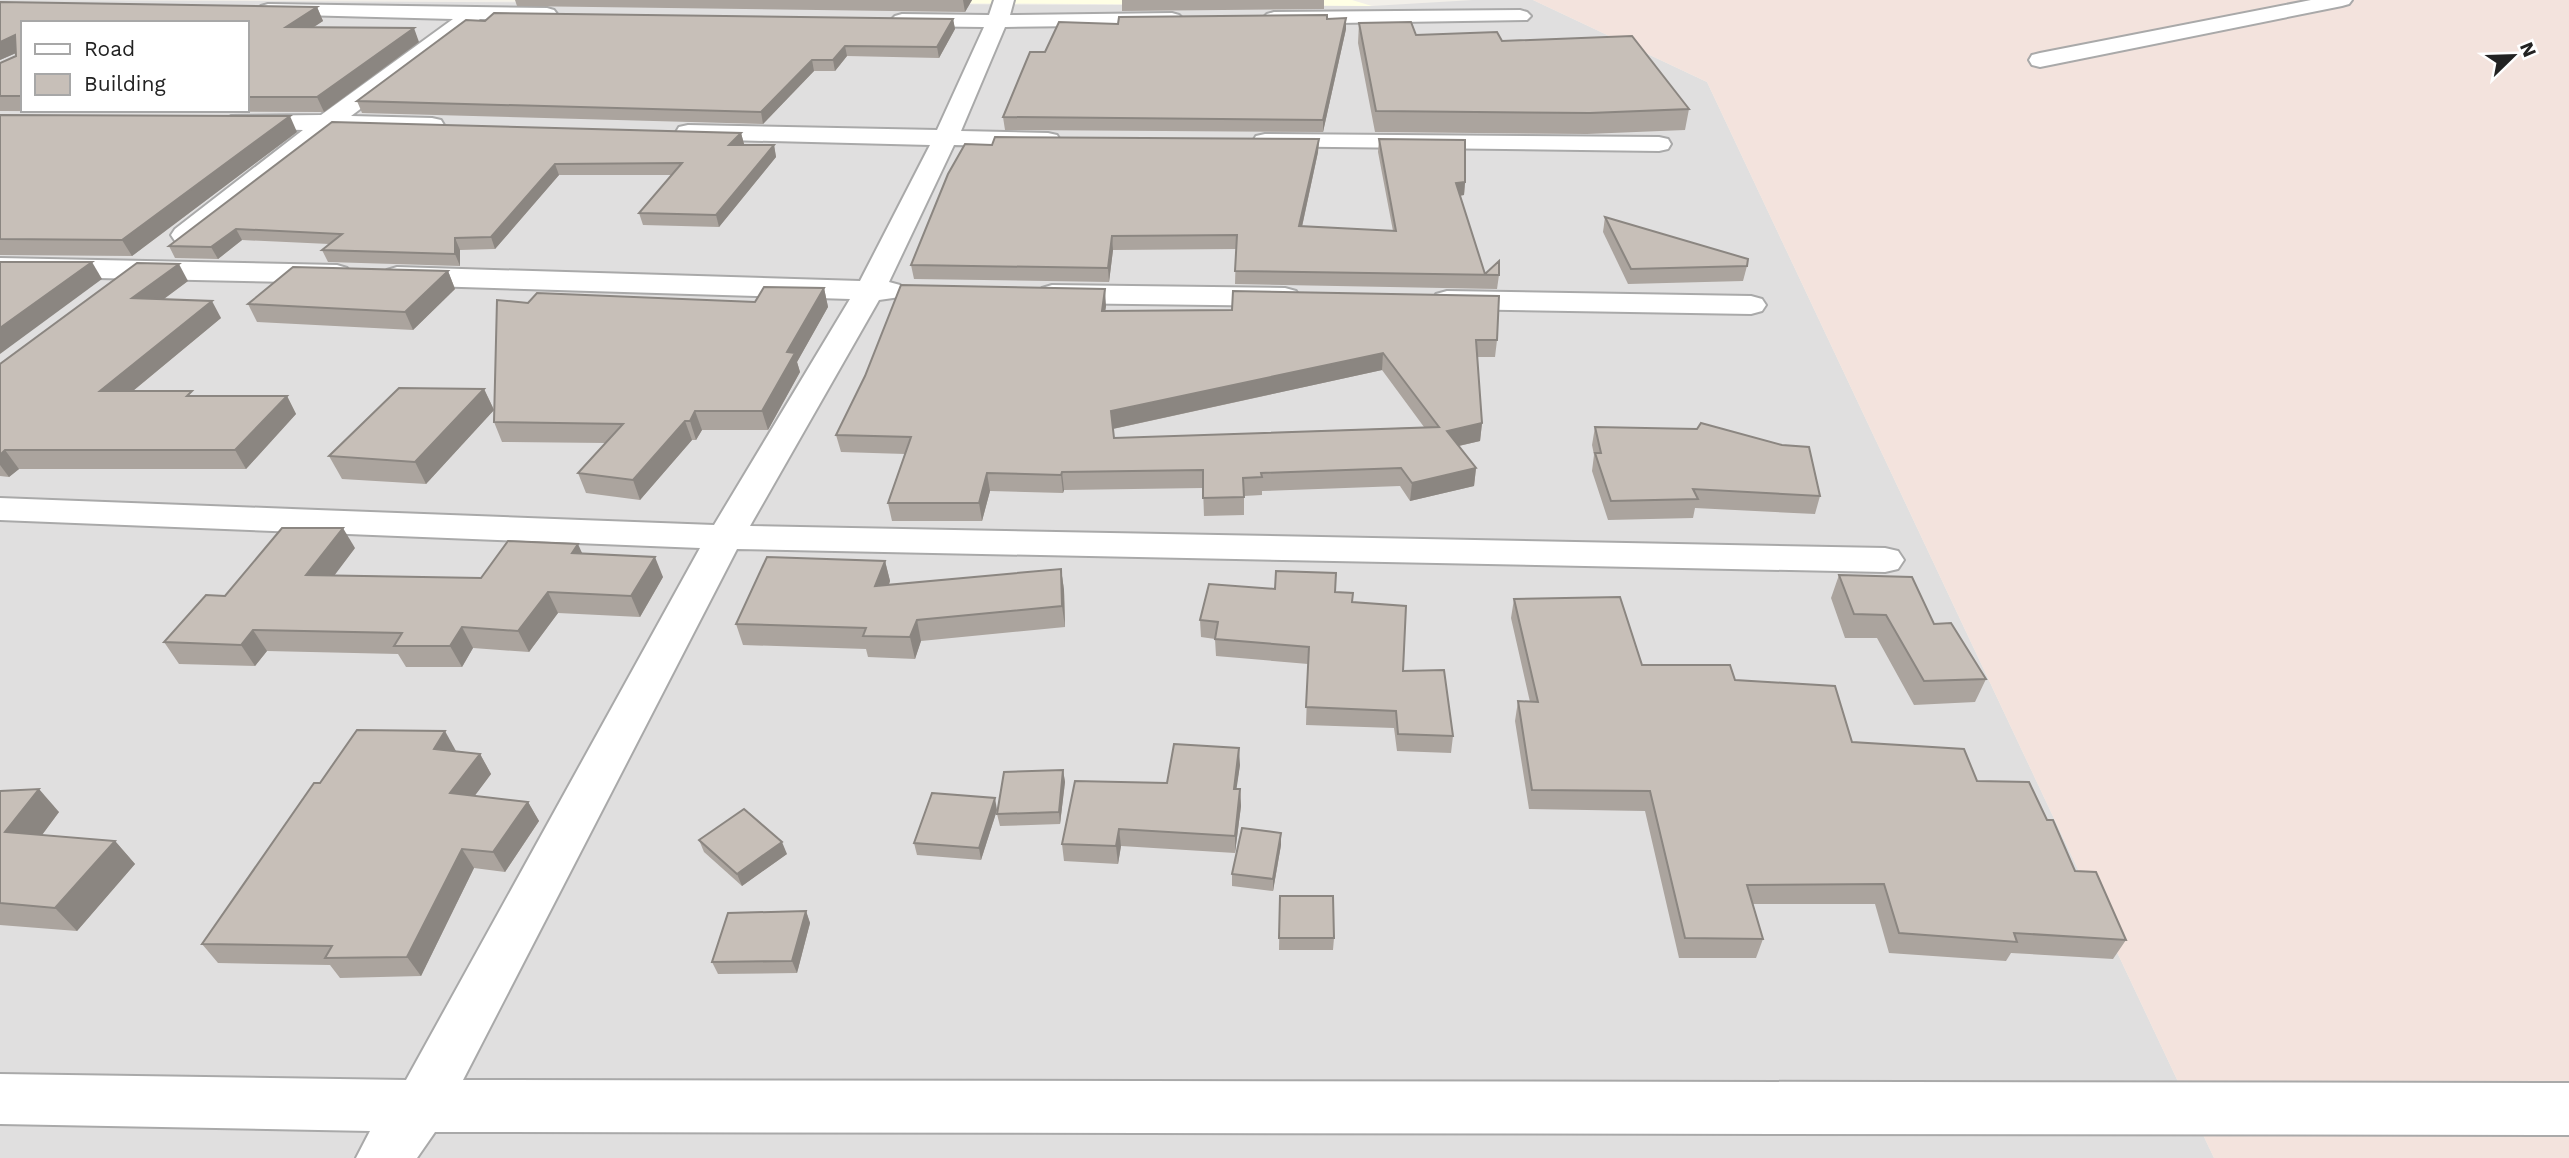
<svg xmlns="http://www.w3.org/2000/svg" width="2569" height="1158" viewBox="0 0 2569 1158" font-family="'Work Sans',sans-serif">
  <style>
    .residential { fill: #e0dfdf; fill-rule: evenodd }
    .education { fill: #ffffe5 }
    .military { fill: #f3e3dd }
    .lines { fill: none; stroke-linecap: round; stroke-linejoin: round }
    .minor-casing { stroke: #a9a9a9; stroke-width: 4 }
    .minor { fill: #fff; fill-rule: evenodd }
    .wall { fill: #aba49e; fill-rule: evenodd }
    .shaded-wall { fill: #8b8681 }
    .building { fill: #c7bfb8; stroke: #8b8681; stroke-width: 2; fill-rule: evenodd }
  </style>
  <rect width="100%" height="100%" fill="#f2efe9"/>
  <!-- residential -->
  <path class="residential" d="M0 0 1372 6 1473 0H1533L1707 82 2214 1158H0ZM23 23H247V110H23Z"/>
  <!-- education -->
  <path class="education" d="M473 0H1352L1372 6Z"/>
  <!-- military -->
  <path class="military" d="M1533 0H2569V1158H2214L1707 82Z"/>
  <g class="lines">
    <defs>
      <g id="minor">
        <path d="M994 0H1014L1010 15 1172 13 1179 15 1183 19 1179 23 1172 25 1005 27 961 131 1048 133 1057 135 1060 140 1057 145 1048 147 954 145 889 282 900 285 905 291 900 297 879 300 750 526 1885 548 1898 551 1904 560 1898 569 1885 572 737 549 463 1080 2569 1083V1135L435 1132 417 1158H356L370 1131 0 1124V1074L406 1080 700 548 0 520V498L714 525 850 299 397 285 387 282 382 276 387 270 397 267 860 281 930 145 688 139 679 137 676 132 679 127 688 125 937 130 984 27 902 26 895 24 891 20 895 16 902 14 989 15Z"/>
        <path d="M2311 0H2352L2349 4 2342 6 2040 67 2032 65 2029 60 2032 55 2040 53Z"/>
        <path d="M268 4 547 8 554 10 557 14 554 18 547 20 480 19 351 116 432 118 441 120 444 125 441 130 432 132 333 130 195 241 185 243 175 241 171 235 175 229 303 130 240 128 231 126 228 121 231 116 321 115 453 19 261 14 258 10 261 6Z"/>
        <path d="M1520 10 1527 12 1531 16 1527 20 1274 24 1267 22 1263 18 1267 14 1274 12Z"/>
        <path d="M1265 134 1659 137 1668 139 1671 144 1668 149 1659 151 1256 146 1253 141 1256 136Z"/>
        <path d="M0 258 337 265 347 268 352 274 347 280 337 283 0 276Z"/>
        <path d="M1052 285 1285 288 1296 291 1300 297 1296 303 1285 306 1052 303 1042 300 1037 294 1042 288Z"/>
        <path d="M1447 291 1751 296 1762 299 1766 305 1762 311 1751 314 1447 309 1436 306 1432 300 1436 294Z"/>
      </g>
    </defs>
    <!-- minor casing -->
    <use href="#minor" class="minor-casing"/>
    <!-- minor -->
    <use href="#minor" class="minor"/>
  </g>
  <!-- wall -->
  <g class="wall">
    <path d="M515 0H972L965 12 517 6Z"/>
    <path d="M1122 0H1324V9L1122 11Z"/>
    <path d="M0 2 317 7 323 21 314 27 419 42 324 112 0 111V63L16 56V53L0 60ZM23 23H247V110H23Z"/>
    <path d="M1346 18V29L1323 132 1005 130 1003 117 1045 52 1118 24Z"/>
    <path d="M953 19 955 29 939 58 847 56 835 71H814L763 124 362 113 357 101 485 21Z"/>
    <path d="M1359 23 1416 35 1502 41 1689 109 1685 130 1587 134 1375 132 1358 43Z"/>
    <path d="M0 115 297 132 132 256 0 255Z"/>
    <path d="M332 122 741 133 744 144 743 145H774L776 157 719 227 643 225 639 213 672 175H559L495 249 460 250V266L328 262 322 250 329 244 242 240 218 259 175 258 169 246Z"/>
    <path d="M1319 139 1318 152 1302 227 1393 231 1378 152 1379 139 1465 182 1464 195 1460 196 1485 274 1499 275 1497 289 1235 284 1236 249 1113 250 1109 282 914 279 911 265 992 145Z"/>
    <path d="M1605 217 1747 266 1743 281 1628 284 1603 232Z"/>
    <path d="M448 271 455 289 413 330 257 322 248 304Z"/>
    <path d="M188 281 164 299 221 318 133 391 194 396H287L296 414 246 469H19L9 477 0 476V364Z"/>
    <path d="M824 288 828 307 797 362 800 372 768 430H702L696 440H692L640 500 586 493 578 473 606 443 502 442 494 422 528 303 755 302Z"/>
    <path d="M1106 306 1105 311 1497 340 1495 357H1477L1482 423 1480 441 1459 446 1476 468 1474 486 1410 501 1400 486 1262 491V495L1244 496V515L1204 516 1203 488 1064 490 1063 493 990 491 982 521H892L888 503 905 454 841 452 836 435ZM1382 370 1424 427 1114 438 1113 429Z"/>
    <path d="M484 389 494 410 426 484 342 479 329 456Z"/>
    <path d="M1595 427 1820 496 1815 514 1695 508 1693 518 1608 520 1592 471 1594 455 1592 445Z"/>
    <path d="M355 548 334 575 481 578 583 554 663 577 640 617 558 613 529 652 473 648 462 667H406L398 654 267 651 255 666 179 664 164 642 225 596Z"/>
    <path d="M885 561 890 581 889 585 1061 569 1064 590 1065 627 921 641 915 659 868 657 866 649 743 645 736 624Z"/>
    <path d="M1839 575 1934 624 1986 679 1975 702 1914 705 1877 638H1845L1831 598Z"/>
    <path d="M1336 592 1352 602 1403 671 1453 736 1451 753 1397 751 1394 728 1306 725 1308 664 1216 656 1215 639 1201 637 1200 620Z"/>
    <path d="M1514 599 1642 665 1735 680 1852 742 1977 781 2047 820 2075 871 2126 940 2113 959 2011 953 2006 961 1889 953 1875 904H1753L1763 939 1756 958H1679L1645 811 1529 809 1515 721 1518 701 1530 702 1511 618Z"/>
    <path d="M456 751 480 754 491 774 474 796 528 802 539 821 505 872 474 868 421 976 340 978 330 965 218 963 202 944 320 783Z"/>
    <path d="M1240 765 1236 789H1240L1241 806 1235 853 1121 846 1118 864 1064 861 1062 844 1167 783Z"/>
    <path d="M1063 770 1065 782 1060 824 1000 826 997 814Z"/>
    <path d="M0 791 59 812 42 835 115 841 135 864 77 931 0 925Z"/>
    <path d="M997 810 981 860 917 855 914 843Z"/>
    <path d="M699 840 787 854 742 886 704 852Z"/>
    <path d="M1281 845 1273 891 1232 886V874Z"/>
    <path d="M1280 896 1334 938 1333 950H1279Z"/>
    <path d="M806 911 810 923 797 973 718 974 712 962Z"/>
  </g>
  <!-- shaded-wall -->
  <g class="shaded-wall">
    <path d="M963 0H972L965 12Z"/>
    <path d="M317 7 323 21 292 41 286 27Z"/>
    <path d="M1346 18V29L1323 132V120Z"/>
    <path d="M953 19 955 29 939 58 937 47Z"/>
    <path d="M414 28 419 42 324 112 317 97Z"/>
    <path d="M15 35 23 50 0 60V42Z"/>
    <path d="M845 46 847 56 835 71 833 60Z"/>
    <path d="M812 60 814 71 763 124 761 112Z"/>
    <path d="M290 116 297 132 132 256 122 240Z"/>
    <path d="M741 133 744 144 732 156 729 145Z"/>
    <path d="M1319 139 1318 152 1299 240V226Z"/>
    <path d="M774 145 776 157 719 227 716 215Z"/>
    <path d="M555 164 559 175 495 249 491 237Z"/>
    <path d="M1465 182 1464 195 1455 196 1456 183Z"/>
    <path d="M236 229 242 240 218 259 211 247Z"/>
    <path d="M1112 236 1113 250 1109 282 1108 268Z"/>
    <path d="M455 238 460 250V266L455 254Z"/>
    <path d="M92 262 102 279 0 354V328Z"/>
    <path d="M179 264 188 281 142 315 132 298Z"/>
    <path d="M448 271 455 289 413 330 405 312Z"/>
    <path d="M824 288 828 307 797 362 800 372 768 430 762 411 787 352Z"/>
    <path d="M1105 289 1106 306 1103 328 1102 311Z"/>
    <path d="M212 301 221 318 111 409 100 391Z"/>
    <path d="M1383 353 1382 370 1112 429 1111 411Z"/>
    <path d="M484 389 494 410 426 484 415 462Z"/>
    <path d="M287 396 296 414 246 469 235 450Z"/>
    <path d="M695 411 702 430 696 440 690 421Z"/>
    <path d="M685 421 692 440 640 500 633 480Z"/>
    <path d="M1482 423 1480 441 1445 449 1447 431Z"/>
    <path d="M5 450 19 469 9 477 0 465V455Z"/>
    <path d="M1476 468 1474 486 1410 501 1412 483Z"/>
    <path d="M1062 472 1064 490 1063 493 1061 475Z"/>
    <path d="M987 473 990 491 982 521 979 503Z"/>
    <path d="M343 528 355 548 319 596 306 575Z"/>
    <path d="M578 544 587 564 572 553Z"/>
    <path d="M655 557 663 577 640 617 631 596Z"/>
    <path d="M885 561 890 581 880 607 875 586Z"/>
    <path d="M1061 569 1064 590 1065 627 1062 606Z"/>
    <path d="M548 592 558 613 529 652 518 631Z"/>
    <path d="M917 620 921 641 915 659 910 637Z"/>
    <path d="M462 627 473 648 462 667 450 646Z"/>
    <path d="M253 630 267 651 255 666 241 645Z"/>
    <path d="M445 731 456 751 445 769 434 749Z"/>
    <path d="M1239 748 1240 765 1234 806V789Z"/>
    <path d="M480 754 491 774 462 813 450 793Z"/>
    <path d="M1063 770 1065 782 1060 824 1059 812Z"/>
    <path d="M39 789 59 812 27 855 5 832Z"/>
    <path d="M1240 789 1241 806 1235 853V836Z"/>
    <path d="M995 798 997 810 981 860 979 848Z"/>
    <path d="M528 802 539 821 505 872 493 852Z"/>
    <path d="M1119 829 1121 846 1118 864 1116 846Z"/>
    <path d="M1281 833V845L1273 891V879Z"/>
    <path d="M115 841 135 864 77 931 55 908Z"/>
    <path d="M782 842 787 854 742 886 737 874Z"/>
    <path d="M462 849 474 868 421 976 407 957Z"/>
    <path d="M806 911 810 923 797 973 792 961Z"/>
  </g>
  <!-- building -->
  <g class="building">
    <path d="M0 2 317 7 286 27 414 28 317 97H247V23H23V96H0V63L16 56 15 35 0 42Z"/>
    <path d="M494 13 953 19 937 47 845 46 833 60H812L761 112 357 101 466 20 485 21Z"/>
    <path d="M1327 15V19L1346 18 1323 120 1003 117 1030 52H1045L1059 22 1118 24 1119 17Z"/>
    <path d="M1411 22 1416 35 1497 32 1502 41 1632 36 1689 109 1590 113 1376 111 1359 23Z"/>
    <path d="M0 115 290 116 122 240 0 239Z"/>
    <path d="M332 122 741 133 729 145H774L716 215 639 213 682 163 555 164 491 237 455 238V254L322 250 342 234 236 229 211 247 169 246Z"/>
    <path d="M995 137 1319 139 1299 226 1396 231 1379 139 1465 140V182L1456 183 1485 274 1499 261V275L1235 271 1237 235 1112 236 1108 268 911 265 948 174 965 144 992 145Z"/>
    <path d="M1605 217 1748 259 1747 266 1631 269Z"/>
    <path d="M0 262H92L0 328Z"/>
    <path d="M137 263 179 264 132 298 212 301 100 391H192L187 396H287L235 450H5L0 455V364Z"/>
    <path d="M293 267 448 271 405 312 248 304Z"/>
    <path d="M901 285 1105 289 1102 311 1232 310 1233 291 1499 296 1497 340H1476L1482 423 1447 431 1476 468 1412 483 1401 468 1261 473 1262 477 1243 478 1244 497 1203 498V470L1062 472 1061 475 987 473 979 503H888L911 437 836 435 865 376ZM1383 353 1439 427 1114 438 1111 411Z"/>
    <path d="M764 287 824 288 787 352 795 353 762 411H695L690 421H685L633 480 578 473 623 424 494 422 497 300 528 303 537 293 755 302Z"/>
    <path d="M399 388 484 389 415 462 329 456Z"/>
    <path d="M1701 423 1782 445 1809 447 1820 496 1693 489 1698 499 1611 501 1595 453H1601L1595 427 1697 429Z"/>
    <path d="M282 528H343L306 575 481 578 508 541 578 544 572 553 655 557 631 596 548 592 518 631 462 627 450 646H394L402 633 253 630 241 645 164 642 206 595 225 596Z"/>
    <path d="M767 557 885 561 875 586 1061 569 1062 606 917 620 910 637 863 636 866 628 736 624Z"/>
    <path d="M1276 571 1336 573 1335 592 1353 593 1352 602 1406 606 1403 671 1444 670 1453 736 1398 734 1396 711 1306 707 1309 647 1215 639 1218 622 1200 620 1209 584 1275 589Z"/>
    <path d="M1839 575 1912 577 1934 624 1951 623 1986 679 1924 681 1886 615 1854 614Z"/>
    <path d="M1620 597 1642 665H1730L1735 680 1835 686 1852 742 1964 749 1977 781 2029 782 2047 820H2053L2075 871 2096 872 2126 940 2014 933 2017 942 1899 933 1884 884 1747 885 1763 939 1685 938 1650 791 1532 790 1518 701 1538 702 1514 599Z"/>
    <path d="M357 730 445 731 434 749 480 754 450 793 528 802 493 852 462 849 407 957 325 958 332 946 202 944 314 783H320Z"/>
    <path d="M1174 744 1239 748 1234 789H1240L1235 836 1119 829 1116 846 1062 844 1075 781 1167 783Z"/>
    <path d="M1063 770 1059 812 997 814 1004 772Z"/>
    <path d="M39 789 5 832 115 841 55 908 0 903V791Z"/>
    <path d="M932 793 995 798 979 848 914 843Z"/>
    <path d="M744 809 782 842 737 874 699 840Z"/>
    <path d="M1242 828 1281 833 1273 879 1232 874Z"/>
    <path d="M1280 896H1333L1334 938H1279Z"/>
    <path d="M806 911 792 961 712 962 728 913Z"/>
  </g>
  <!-- legend -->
  <rect x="21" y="21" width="228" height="91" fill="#ffffff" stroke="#a7a7a7" stroke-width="2"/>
  <rect x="35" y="44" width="35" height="10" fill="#ffffff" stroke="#a7a7a7" stroke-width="2"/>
  <text x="84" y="56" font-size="21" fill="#222222">Road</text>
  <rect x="35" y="74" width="35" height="21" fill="#c7bfb8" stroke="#a7a7a7" stroke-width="2"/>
  <text x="84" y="91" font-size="21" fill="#222222">Building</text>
  <!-- north arrow -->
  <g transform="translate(2513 56) rotate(67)" stroke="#ffffff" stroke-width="5" paint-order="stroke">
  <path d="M0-5L12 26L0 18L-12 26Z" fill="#222222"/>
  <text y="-10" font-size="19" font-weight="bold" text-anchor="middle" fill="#222222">N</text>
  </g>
</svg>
